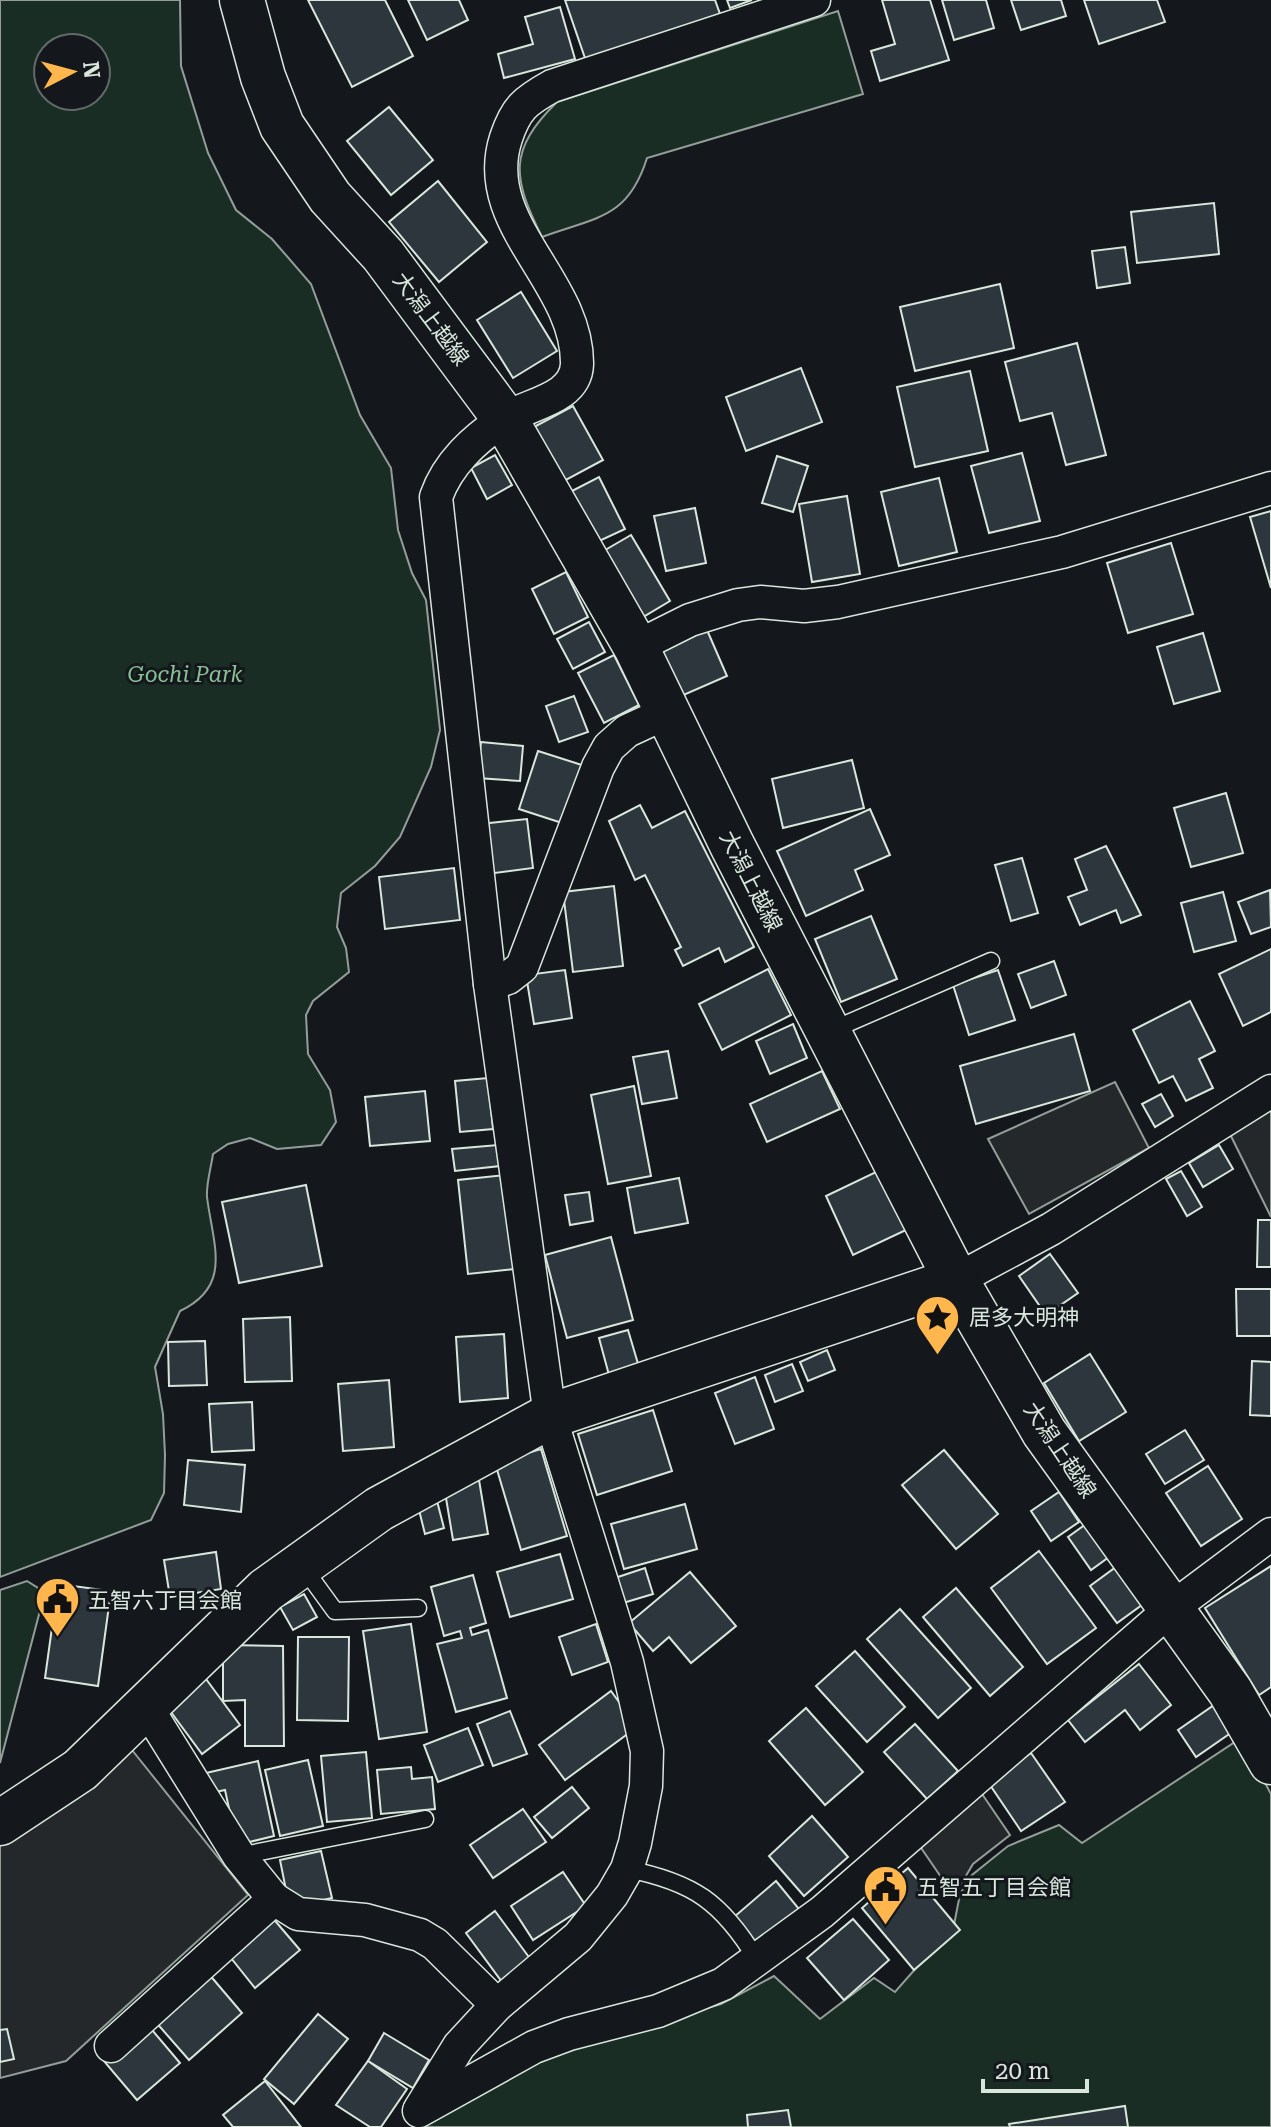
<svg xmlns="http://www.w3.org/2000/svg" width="1271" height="2127" viewBox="0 0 1271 2127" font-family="'Roboto Serif','Noto Sans JP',serif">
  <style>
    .green { fill: #1a2d24; stroke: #939e99; stroke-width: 2; fill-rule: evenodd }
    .parking { fill: #24282b; stroke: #939e99; stroke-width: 2 }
    .building { fill: #2c363c; stroke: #d8e6dc; stroke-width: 2 }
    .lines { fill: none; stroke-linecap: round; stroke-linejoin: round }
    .lane-casing { stroke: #d8e6dc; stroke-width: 19 }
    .street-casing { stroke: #d8e6dc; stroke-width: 35 }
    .secondary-casing { stroke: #d8e6dc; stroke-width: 47 }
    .lane { stroke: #14181c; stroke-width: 16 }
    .street { stroke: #14181c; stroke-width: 32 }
    .secondary { stroke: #14181c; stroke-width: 44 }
    .labels { text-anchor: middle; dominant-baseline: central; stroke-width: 6; stroke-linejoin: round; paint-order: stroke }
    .street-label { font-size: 22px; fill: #d8e6dc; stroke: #14181c }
    .park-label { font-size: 22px; font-style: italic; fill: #8ac095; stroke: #14181c }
    .poi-label { font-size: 22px; fill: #d8e6dc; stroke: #14181c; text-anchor: start }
  </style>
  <rect width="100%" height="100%" fill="#14181c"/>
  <!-- green -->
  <g class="green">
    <path d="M0 0H180L181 66 208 153 236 210 272 239 311 284 360 415 391 468 398 530 412 573 426 600 440 730 431 767 400 837 375 866 341 893 337 927 346 948 349 972 313 1001 306 1015 308 1054 330 1090 336 1122 321 1145 277 1149 250 1138 228 1144 213 1154C211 1168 206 1184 207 1197 213 1245 233 1286 180 1311L155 1367 163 1414 165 1455 164 1493 151 1520 0 1577ZM48 48H96V96H48Z"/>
    <path d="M838 11 863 94 647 158C628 219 596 217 542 237 512 177 508 150 557 102Z"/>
    <path d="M27 1581 38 1588 42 1603 0 1763V1590Z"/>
    <path d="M1241 1738 1271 1794V2127H414L429 2110 534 2058 721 2004 774 1976 820 2019 874 1978 895 1992 954 1925 960 1894 972 1875 1008 1846 1059 1825 1082 1843Z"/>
  </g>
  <!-- parking -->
  <g class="parking">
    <path d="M1115 1082 1149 1148 1029 1214 988 1139Z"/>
    <path d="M1271 1106V1217L1229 1132Z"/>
    <path d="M132 1750 248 1895 66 2061 0 2078V1841Z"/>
    <path d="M980 1791 1010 1835 973 1864 954 1896 917 1842Z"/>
  </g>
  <!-- building -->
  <g class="building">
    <path d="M308 0H385L413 56 352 87Z"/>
    <path d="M408 0H459L468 20 427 40Z"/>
    <path d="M565 0H715L720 14 586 61Z"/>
    <path d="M727 0H752L730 8Z"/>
    <path d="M882 0H930L949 60 880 81 871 51 895 44Z"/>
    <path d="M942 0H986L994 28 954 40Z"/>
    <path d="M1011 0H1061L1066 16 1021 30Z"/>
    <path d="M1084 0H1157L1165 22 1099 44Z"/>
    <path d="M560 7 575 59 504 78 498 54 533 44 525 17Z"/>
    <path d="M389 107 433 160 391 195 347 141Z"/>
    <path d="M438 181 487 242 439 282 389 222Z"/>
    <path d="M1214 203 1219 254 1137 263 1131 212Z"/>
    <path d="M1125 247 1130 283 1097 288 1092 251Z"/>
    <path d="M1000 284 1014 348 915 371 900 307Z"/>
    <path d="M521 292 557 351 513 378 477 320Z"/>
    <path d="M1077 343 1106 455 1066 465 1052 413 1020 421 1005 362Z"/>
    <path d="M801 368 822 422 746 451 726 397Z"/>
    <path d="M970 371 988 451 915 467 897 387Z"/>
    <path d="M573 406 603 460 564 481 534 427Z"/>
    <path d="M1022 453 1040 521 989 533 971 466Z"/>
    <path d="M495 455 512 485 487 499 471 468Z"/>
    <path d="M777 456 808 466 793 512 762 503Z"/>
    <path d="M599 477 625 529 595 543 570 492Z"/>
    <path d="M939 478 957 552 899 566 881 492Z"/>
    <path d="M847 496 860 574 812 582 799 504Z"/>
    <path d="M695 508 706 563 666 571 654 516Z"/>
    <path d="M1271 511V588L1250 517Z"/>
    <path d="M631 535 670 601 638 620 600 553Z"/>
    <path d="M1171 543 1193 614 1128 633 1107 563Z"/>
    <path d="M566 572 588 617 554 634 532 589Z"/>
    <path d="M589 622 605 652 573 669 557 639Z"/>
    <path d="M707 630 727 676 679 697 659 651Z"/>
    <path d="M1203 633 1220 691 1174 704 1157 647Z"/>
    <path d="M614 655 639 705 604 723 578 673Z"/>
    <path d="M574 696 588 732 559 742 546 706Z"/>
    <path d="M481 742 523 746 520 781 477 778Z"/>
    <path d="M538 751 585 766 565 824 519 809Z"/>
    <path d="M852 760 864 808 783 828 772 779Z"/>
    <path d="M1226 793 1243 853 1191 867 1174 808Z"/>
    <path d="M640 805 652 828 685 811 754 947 725 962 719 948 683 966 675 950 681 947 645 875 635 880 609 821Z"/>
    <path d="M870 809 890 855 855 870 863 890 806 916 777 851Z"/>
    <path d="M527 819 533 868 487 874 481 824Z"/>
    <path d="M1106 846 1141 915 1121 923 1116 910 1080 925 1068 897 1087 890 1075 859Z"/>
    <path d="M1022 858 1038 913 1011 921 995 865Z"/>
    <path d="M454 868 460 920 385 929 379 877Z"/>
    <path d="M614 886 623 966 573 972 563 892Z"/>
    <path d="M1270 890 1271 927 1251 934 1238 902Z"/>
    <path d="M1223 892 1236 941 1194 952 1181 903Z"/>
    <path d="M871 916 897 979 841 1002 815 939Z"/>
    <path d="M1271 949V1012L1243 1026 1219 974Z"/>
    <path d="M1054 961 1066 995 1031 1008 1018 974Z"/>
    <path d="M768 969 791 1015 722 1050 699 1004Z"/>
    <path d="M565 970 572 1018 534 1024 526 975Z"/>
    <path d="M998 970 1015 1020 969 1035 953 985Z"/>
    <path d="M1190 1001 1215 1051 1199 1059 1213 1088 1186 1101 1173 1076 1159 1083 1133 1030Z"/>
    <path d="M793 1024 807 1058 770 1074 756 1041Z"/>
    <path d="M1074 1034 1090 1091 976 1124 960 1066Z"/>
    <path d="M668 1051 677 1098 642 1104 633 1057Z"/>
    <path d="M822 1071 840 1109 767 1142 750 1104Z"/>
    <path d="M488 1078 493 1129 460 1132 455 1081Z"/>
    <path d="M634 1086 651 1176 608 1184 591 1095Z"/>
    <path d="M425 1091 430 1141 370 1146 365 1097Z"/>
    <path d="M1161 1094 1173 1116 1155 1127 1142 1104Z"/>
    <path d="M498 1145 500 1166 455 1171 452 1149Z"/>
    <path d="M1219 1145 1233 1169 1203 1187 1189 1163Z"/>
    <path d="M878 1171 906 1230 853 1255 826 1196Z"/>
    <path d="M1181 1171 1202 1207 1187 1216 1166 1179Z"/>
    <path d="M505 1175 514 1269 468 1274 458 1180Z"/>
    <path d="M679 1178 688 1223 635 1233 627 1188Z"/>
    <path d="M306 1185 322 1266 239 1283 222 1202Z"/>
    <path d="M589 1192 593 1221 570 1225 565 1195Z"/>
    <path d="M1258 1220H1271V1267H1257Z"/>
    <path d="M611 1237 633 1320 567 1338 545 1255Z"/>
    <path d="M1050 1254 1078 1293 1046 1315 1019 1276Z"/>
    <path d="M1236 1289H1271V1336H1237Z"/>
    <path d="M290 1317 292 1381 245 1382 243 1319Z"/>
    <path d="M628 1330 639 1367 609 1375 599 1338Z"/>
    <path d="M504 1334 508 1398 460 1402 456 1337Z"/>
    <path d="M205 1341 207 1385 169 1386 168 1342Z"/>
    <path d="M827 1350 835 1370 808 1381 800 1362Z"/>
    <path d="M1090 1354 1126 1412 1079 1441 1044 1383Z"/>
    <path d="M1252 1361 1271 1362V1416L1250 1415Z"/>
    <path d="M792 1364 803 1391 775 1402 765 1375Z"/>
    <path d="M755 1377 774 1429 735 1444 715 1393Z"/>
    <path d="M389 1380 394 1447 343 1451 338 1384Z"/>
    <path d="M252 1402 254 1450 212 1452 209 1404Z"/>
    <path d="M653 1410 672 1471 597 1495 578 1434Z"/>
    <path d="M1185 1430 1204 1460 1165 1484 1146 1454Z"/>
    <path d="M541 1449 567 1536 521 1550 495 1463Z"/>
    <path d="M944 1450 998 1514 956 1549 902 1485Z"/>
    <path d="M188 1460 245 1465 241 1512 184 1505Z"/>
    <path d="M1208 1466 1242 1519 1201 1546 1166 1493Z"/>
    <path d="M479 1480 488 1534 453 1540 444 1486Z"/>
    <path d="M1059 1492 1079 1522 1051 1541 1031 1511Z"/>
    <path d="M436 1497 444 1528 425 1534 417 1502Z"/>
    <path d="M685 1504 697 1549 624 1569 611 1524Z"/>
    <path d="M1086 1524 1109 1557 1091 1570 1068 1537Z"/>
    <path d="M1039 1551 1096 1628 1047 1664 991 1588Z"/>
    <path d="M216 1552 221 1589 170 1597 164 1560Z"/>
    <path d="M560 1554 573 1599 510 1617 497 1572Z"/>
    <path d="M1120 1564 1146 1602 1117 1623 1090 1586Z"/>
    <path d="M1271 1566V1687L1259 1695 1205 1608Z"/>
    <path d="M645 1568 653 1594 623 1603 615 1578Z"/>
    <path d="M690 1572 736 1626 691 1663 669 1637 653 1651 629 1623Z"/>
    <path d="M473 1575 486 1623 470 1628 472 1635 488 1630 507 1698 456 1712 437 1644 462 1638 460 1631 444 1636 431 1587Z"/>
    <path d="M58 1584 111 1591 98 1686 45 1678Z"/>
    <path d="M956 1588 1023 1667 990 1696 923 1617Z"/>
    <path d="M304 1594 317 1617 293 1630 280 1607Z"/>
    <path d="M900 1609 971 1688 938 1718 867 1639Z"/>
    <path d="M411 1624 427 1732 379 1739 363 1631Z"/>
    <path d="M596 1624 608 1662 572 1675 559 1637Z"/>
    <path d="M298 1637H349L348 1721 297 1720Z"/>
    <path d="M223 1645 283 1646 284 1746H245V1700L223 1701Z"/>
    <path d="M855 1651 905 1707 867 1742 816 1686Z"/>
    <path d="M1139 1664 1171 1705 1140 1730 1125 1710 1085 1742 1068 1720Z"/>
    <path d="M206 1679 240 1725 202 1754 168 1708Z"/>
    <path d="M611 1691 637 1727 565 1780 539 1745Z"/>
    <path d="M1217 1703 1235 1730 1196 1757 1178 1730Z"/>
    <path d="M806 1708 863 1772 825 1805 769 1741Z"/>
    <path d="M510 1711 527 1754 493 1766 477 1724Z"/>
    <path d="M915 1724 958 1771 927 1799 884 1752Z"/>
    <path d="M468 1728 483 1765 438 1782 424 1745Z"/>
    <path d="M366 1752 372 1818 327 1822 321 1756Z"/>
    <path d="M1031 1753 1065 1802 1021 1831 988 1782Z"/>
    <path d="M308 1760 323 1826 280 1836 265 1770Z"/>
    <path d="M258 1761 274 1836 237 1845 225 1790 211 1793 206 1773Z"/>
    <path d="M411 1767 412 1779 432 1777 435 1809 381 1814 377 1770Z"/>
    <path d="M572 1787 589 1808 552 1838 534 1817Z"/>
    <path d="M523 1809 546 1842 493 1878 470 1845Z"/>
    <path d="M812 1816 848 1857 804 1896 769 1856Z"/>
    <path d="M321 1851 332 1898 300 1905 286 1890 280 1860Z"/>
    <path d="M908 1868 960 1930 914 1970 862 1908Z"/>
    <path d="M563 1872 586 1906 533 1940 511 1906Z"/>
    <path d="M776 1881 799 1909 756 1944 734 1917Z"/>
    <path d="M495 1911 534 1964 505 1986 466 1933Z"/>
    <path d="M271 1916 300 1950 255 1988 227 1953Z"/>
    <path d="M853 1919 889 1960 844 2000 807 1958Z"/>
    <path d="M208 1973 242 2013 189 2060 154 2020Z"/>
    <path d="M318 2014 348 2039 294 2104 264 2079Z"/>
    <path d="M147 2024 180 2063 137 2100 103 2060Z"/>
    <path d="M7 2029 14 2059 0 2062V2030Z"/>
    <path d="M384 2033 429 2060 413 2088 368 2061Z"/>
    <path d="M368 2061 407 2089 381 2127H370L336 2105Z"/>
    <path d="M265 2081 301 2127H233L223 2115Z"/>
    <path d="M1125 2106 1128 2127H1010L1009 2124Z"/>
    <path d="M788 2110 791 2127H748L747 2115Z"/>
  </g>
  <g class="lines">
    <defs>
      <g id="lane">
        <path d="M830 1031 991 961"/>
        <path d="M303 1567 335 1611 418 1608"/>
        <path d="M239 1856 425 1819"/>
        <path d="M627 1869C693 1882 722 1902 757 1960"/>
      </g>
      <g id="street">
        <path d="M636 647 690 620 738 605 760 602 804 606 838 602 1062 552 1271 488"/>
        <path d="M490 984 508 978 522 967 598 767 609 747 627 731 668 712"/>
        <path d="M956 1280 1051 1229 1271 1091"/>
        <path d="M274 1899 298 1914 365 1920 420 1935 435 1944 497 2005"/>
        <path d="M111 2046 274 1899 239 1856 147 1708"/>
        <path d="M420 2109 459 2046 497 2005 578 1937 612 1895 627 1869 635 1843 646 1786 647 1751 627 1662 550 1416 490 984 436 497C448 463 474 440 503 420 526 404 576 400 577 364 578 280 478 224 506 138 516 108 525 101 552 86L814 0"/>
        <path d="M419 2111 534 2047 569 2034 658 2011 723 1984 822 1912 1172 1608 1271 1534"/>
      </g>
      <g id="secondary">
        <path d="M242 0 263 77 282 126 330 197 383 255 505 419 636 647 732 845 956 1280 1044 1432 1230 1691 1271 1762"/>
        <path d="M0 1823 80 1770 266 1590 379 1509 550 1416 956 1280"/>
      </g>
    </defs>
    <!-- lane casing -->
    <use href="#lane" class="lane-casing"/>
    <!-- street casing -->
    <use href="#street" class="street-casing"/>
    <!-- secondary casing -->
    <use href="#secondary" class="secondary-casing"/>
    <!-- lane -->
    <use href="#lane" class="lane"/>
    <!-- street -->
    <use href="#street" class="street"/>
    <!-- secondary -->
    <use href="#secondary" class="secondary"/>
  </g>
  <!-- icons -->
  <defs>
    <symbol id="sight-pin" viewBox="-11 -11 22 30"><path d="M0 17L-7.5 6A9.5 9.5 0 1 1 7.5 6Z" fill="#ffb74d" stroke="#14181c"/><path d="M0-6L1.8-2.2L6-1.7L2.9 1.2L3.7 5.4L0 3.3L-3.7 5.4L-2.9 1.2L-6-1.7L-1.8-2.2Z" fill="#111"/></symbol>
    <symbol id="civic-pin" viewBox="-11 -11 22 30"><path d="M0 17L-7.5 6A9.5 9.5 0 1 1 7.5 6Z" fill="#ffb74d" stroke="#14181c"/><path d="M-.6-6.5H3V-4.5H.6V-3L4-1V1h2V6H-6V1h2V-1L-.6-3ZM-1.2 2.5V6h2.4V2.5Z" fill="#111"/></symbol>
  </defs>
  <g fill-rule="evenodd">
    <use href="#sight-pin" x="912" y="1292" width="51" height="69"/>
    <use href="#civic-pin" x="32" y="1574" width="51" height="69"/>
    <use href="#civic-pin" x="860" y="1862" width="51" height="69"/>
  </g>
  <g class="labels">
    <!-- street labels -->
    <g class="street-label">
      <text transform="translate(431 319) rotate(53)">大潟上越線</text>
      <text transform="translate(751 881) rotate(63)">大潟上越線</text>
      <text transform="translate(1060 1450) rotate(56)">大潟上越線</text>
    </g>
    <!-- park labels -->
    <g class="park-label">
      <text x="185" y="674">Gochi Park</text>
    </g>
    <!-- poi labels -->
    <g class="poi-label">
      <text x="969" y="1317">居多大明神</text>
      <text x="88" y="1600">五智六丁目会館</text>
      <text x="917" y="1887">五智五丁目会館</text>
    </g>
  </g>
  <!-- north arrow -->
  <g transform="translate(72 72) rotate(84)"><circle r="38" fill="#14181c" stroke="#626a69" stroke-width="2"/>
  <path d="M0-6L14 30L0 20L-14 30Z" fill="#ffb74d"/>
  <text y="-12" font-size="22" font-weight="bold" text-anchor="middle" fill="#d8e6dc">N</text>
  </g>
  <!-- scale -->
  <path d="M983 2079v12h104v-12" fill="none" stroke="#d8e6dc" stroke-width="4"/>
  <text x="995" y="2079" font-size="24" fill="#d8e6dc" stroke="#14181c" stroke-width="6" paint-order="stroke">20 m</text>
</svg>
